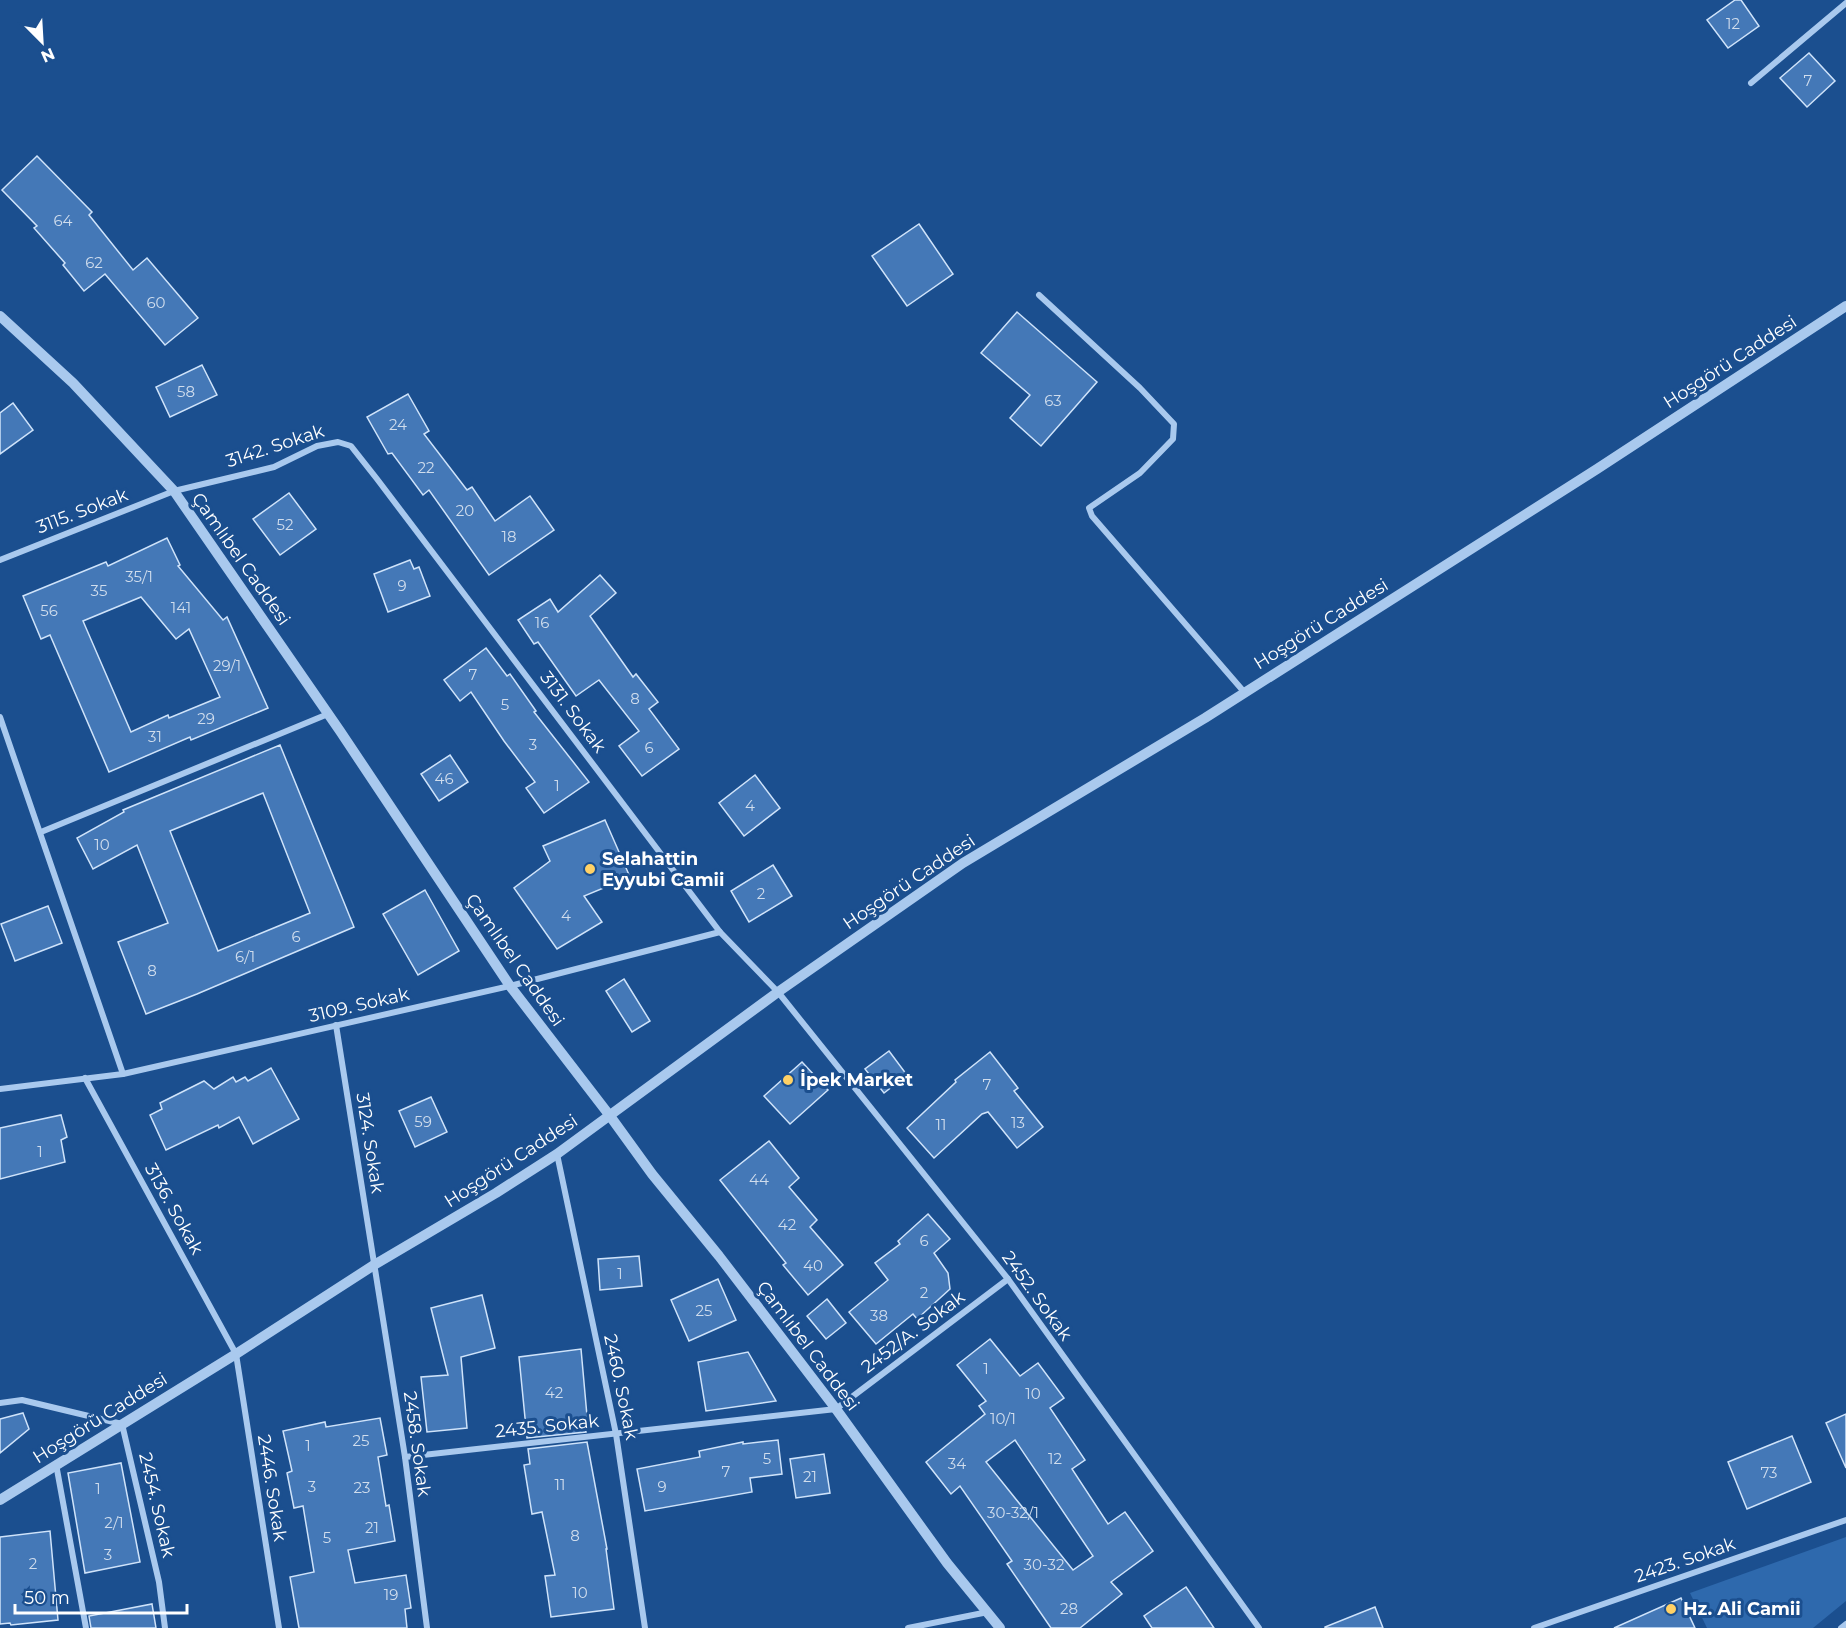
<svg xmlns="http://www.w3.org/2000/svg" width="1846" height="1628" viewBox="0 0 1846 1628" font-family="Montserrat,sans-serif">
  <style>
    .green { fill: #2e69ad }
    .building { fill: #4478b7; stroke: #cfe3fa; stroke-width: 1.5; fill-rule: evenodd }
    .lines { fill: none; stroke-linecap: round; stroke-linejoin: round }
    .minor { stroke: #a9c9ee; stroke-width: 6 }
    .tertiary { stroke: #a9c9ee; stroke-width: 10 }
    .poi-dot { fill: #ffd166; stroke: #1b4f8f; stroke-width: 2 }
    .labels { text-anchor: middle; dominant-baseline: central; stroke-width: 6; stroke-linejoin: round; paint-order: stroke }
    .number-label { font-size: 15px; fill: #d0dded }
    .street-label { font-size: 18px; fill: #fff; stroke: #1b4f8f }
    .poi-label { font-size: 18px; font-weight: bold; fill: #fff; stroke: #1b4f8f; text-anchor: start }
  </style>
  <rect width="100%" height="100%" fill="#1b4f8f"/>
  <!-- green -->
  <path class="green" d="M1846 1537V1601L1813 1628H1707L1690 1593Z"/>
  <!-- building -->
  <g class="building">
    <path d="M1735 0H1741L1759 26 1728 48 1707 20Z"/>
    <path d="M1809 53 1835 81 1807 107 1780 78Z"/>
    <path d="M37 156 92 212 89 215 133 270 147 258 198 318 165 345 105 274 84 291 63 265 65 263 34 228 37 226 2 190Z"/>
    <path d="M919 224 953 274 907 306 872 256Z"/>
    <path d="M1017 312 1097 382 1041 446 1010 418 1030 395 981 353Z"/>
    <path d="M202 365 217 395 170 417 156 387Z"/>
    <path d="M408 394 429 431 424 434 467 490 472 487 495 521 530 496 554 530 489 575 429 490 423 495 392 453 388 454 367 417Z"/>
    <path d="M13 403 33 430 0 454V413Z"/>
    <path d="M289 493 316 529 280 555 253 519Z"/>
    <path d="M167 538 180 565 178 566 223 620 227 617 268 708 191 740 190 737 109 772 50 635 41 639 23 596 106 562 108 566ZM141 597 176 639 189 629 220 697 169 718 168 715 131 732 83 621Z"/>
    <path d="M410 560 414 569 419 567 430 596 388 612 374 574Z"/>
    <path d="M600 575 616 593 590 616 633 677 636 674 658 702 649 709 679 749 642 776 619 746 639 731 599 680 576 696 538 642 534 644 518 620 550 599 558 612Z"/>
    <path d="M486 648 507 676 510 674 536 711 534 712 589 782 544 813 526 788 535 782 504 741 471 692 460 701 444 680Z"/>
    <path d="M280 745 354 927 197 994 146 1014 118 942 168 923 137 845 93 869 77 838 124 812 123 810ZM263 793 310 913 218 951 170 831Z"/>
    <path d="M450 755 468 782 439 801 421 774Z"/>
    <path d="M755 775 780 808 744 836 719 803Z"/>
    <path d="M605 820 630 877 584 896 602 922 557 949 514 888 550 861 543 846Z"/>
    <path d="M773 865 792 896 749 922 731 891Z"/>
    <path d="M425 890 459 951 418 975 383 914Z"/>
    <path d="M48 906 62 943 15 961 1 924Z"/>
    <path d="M624 979 650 1021 632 1032 606 991Z"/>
    <path d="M889 1051 907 1075 884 1093 865 1069Z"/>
    <path d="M990 1052 1018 1088 1014 1091 1043 1127 1017 1148 988 1112 982 1114 934 1158 907 1128 956 1082 955 1080Z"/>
    <path d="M802 1062 828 1090 790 1124 764 1096Z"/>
    <path d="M271 1068 299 1119 253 1144 239 1117 219 1128 218 1125 166 1150 150 1115 162 1109 160 1103 204 1081 214 1089 233 1077 236 1082 245 1077 248 1081Z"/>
    <path d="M431 1097 447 1132 415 1147 399 1111Z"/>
    <path d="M61 1115 67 1137 61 1140 65 1162 0 1179V1128Z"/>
    <path d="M769 1141 799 1178 789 1187 817 1220 810 1227 843 1265 808 1295 783 1265 786 1263 720 1180Z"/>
    <path d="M928 1214 950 1239 934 1253 948 1273 950 1289 917 1319 913 1314 876 1344 849 1312 888 1280 875 1263 900 1244 898 1241Z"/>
    <path d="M639 1256 642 1286 600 1290 598 1259Z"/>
    <path d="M718 1279 736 1320 689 1341 671 1300Z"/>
    <path d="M482 1295 495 1348 461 1357 467 1428 427 1432 421 1377 448 1375 431 1308Z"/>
    <path d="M827 1299 846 1323 826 1339 807 1316Z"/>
    <path d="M990 1339 1020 1376 1038 1363 1064 1398 1050 1408 1085 1460 1072 1469 1108 1524 1125 1512 1153 1551 1111 1582 1122 1594 1080 1628H1051L1007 1564 1012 1561 960 1486 951 1494 926 1462 985 1414 979 1406 986 1401 957 1365ZM1015 1440 1093 1556 1073 1570 986 1462Z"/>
    <path d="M581 1349 588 1427H585L586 1432 527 1438 519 1357Z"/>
    <path d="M748 1352 776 1401 706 1411 698 1362Z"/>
    <path d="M23 1413 29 1429 0 1453V1419Z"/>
    <path d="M1846 1414V1468L1826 1423Z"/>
    <path d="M380 1418 387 1455 378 1457 386 1506 389 1505 395 1541 348 1550 355 1583 406 1575 411 1608 405 1609 407 1628H299L290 1577 314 1572 303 1506 294 1508 287 1473 292 1471 283 1431 325 1422 326 1427Z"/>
    <path d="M1792 1436 1811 1482 1747 1509 1728 1462Z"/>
    <path d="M778 1440 782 1474 750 1478 752 1492 645 1511 637 1469 700 1457 699 1451 743 1442V1444Z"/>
    <path d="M587 1442 607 1549H606L614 1609 551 1617 545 1576 555 1575 542 1512 532 1514 524 1465 530 1464 528 1449Z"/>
    <path d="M824 1454 830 1493 796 1498 790 1459Z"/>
    <path d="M121 1463 140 1562 85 1573 68 1473Z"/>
    <path d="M50 1531 58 1620 11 1625 10 1623 0 1624V1537Z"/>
    <path d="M1186 1587 1214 1628H1152L1144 1616Z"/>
    <path d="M1681 1598 1695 1628H1614Z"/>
    <path d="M152 1604 156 1628H91L89 1616Z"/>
    <path d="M1375 1607 1383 1628H1325V1627Z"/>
  </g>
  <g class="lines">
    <!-- minor -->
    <g class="minor">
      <path d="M1751 83 1846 3"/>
      <path d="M1039 295 1140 388 1174 424 1173 439 1140 473 1089 508 1092 516 1245 693"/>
      <path d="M0 560 174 491 274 467 317 446 338 442 351 446 377 479 720 932 778 992 1008 1279 1259 1628"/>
      <path d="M0 717 123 1074"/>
      <path d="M41 832 328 714"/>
      <path d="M336 1025 405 1457 427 1628"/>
      <path d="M85 1078 236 1354 279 1628"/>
      <path d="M0 1089 123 1074 510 986 720 932"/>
      <path d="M557 1154 616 1434 645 1628"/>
      <path d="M0 1403 22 1400 122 1424 159 1582 165 1628"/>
      <path d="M405 1457 836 1409 1008 1279"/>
      <path d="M56 1464 86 1628"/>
      <path d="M908 1628 988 1612"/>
      <path d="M1534 1628 1846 1520"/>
      <path d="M1841 1628 1846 1624"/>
    </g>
    <!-- tertiary -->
    <g class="tertiary">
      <path d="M0 316 73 383 174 491 340 731 510 986 610 1116 652 1174 719 1256 836 1409 947 1563 1000 1628"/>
      <path d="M0 1500 236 1354 374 1265 496 1193 557 1154 778 992 963 863 1205 718 1597 469 1846 306"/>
    </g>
  </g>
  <!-- markers -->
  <g class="poi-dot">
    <circle cx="590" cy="869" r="6"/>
    <circle cx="788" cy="1080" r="6"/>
    <circle cx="1671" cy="1609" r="6"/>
  </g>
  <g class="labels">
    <!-- number labels -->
    <g class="number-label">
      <text x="1733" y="23">12</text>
      <text x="1808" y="80">7</text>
      <text x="63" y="220">64</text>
      <text x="94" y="262">62</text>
      <text x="156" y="302">60</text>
      <text x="186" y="391">58</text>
      <text x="1053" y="400">63</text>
      <text x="398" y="424">24</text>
      <text x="426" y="467">22</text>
      <text x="465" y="510">20</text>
      <text x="285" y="524">52</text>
      <text x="509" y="536">18</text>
      <text x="139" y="576">35/1</text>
      <text x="402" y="585">9</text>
      <text x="99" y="590">35</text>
      <text x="181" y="607">141</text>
      <text x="49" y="610">56</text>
      <text x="542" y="622">16</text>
      <text x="227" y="665">29/1</text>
      <text x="473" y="674">7</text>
      <text x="635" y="698">8</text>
      <text x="505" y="704">5</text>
      <text x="206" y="718">29</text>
      <text x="155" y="736">31</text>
      <text x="533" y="744">3</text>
      <text x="649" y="747">6</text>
      <text x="444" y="778">46</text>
      <text x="557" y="785">1</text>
      <text x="750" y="805">4</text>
      <text x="102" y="844">10</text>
      <text x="761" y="893">2</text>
      <text x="566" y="915">4</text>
      <text x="296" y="936">6</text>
      <text x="245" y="956">6/1</text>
      <text x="152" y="970">8</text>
      <text x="987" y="1084">7</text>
      <text x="423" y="1121">59</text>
      <text x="1018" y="1122">13</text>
      <text x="941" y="1124">11</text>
      <text x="40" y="1151">1</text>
      <text x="759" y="1179">44</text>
      <text x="787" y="1224">42</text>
      <text x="924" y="1240">6</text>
      <text x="813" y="1265">40</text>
      <text x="620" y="1273">1</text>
      <text x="924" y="1292">2</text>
      <text x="704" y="1310">25</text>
      <text x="879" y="1315">38</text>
      <text x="986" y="1368">1</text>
      <text x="554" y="1392">42</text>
      <text x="1033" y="1393">10</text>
      <text x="1003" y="1418">10/1</text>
      <text x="361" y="1440">25</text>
      <text x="308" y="1445">1</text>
      <text x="767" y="1458">5</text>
      <text x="1055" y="1458">12</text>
      <text x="957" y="1463">34</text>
      <text x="726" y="1471">7</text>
      <text x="1769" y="1472">73</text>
      <text x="810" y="1476">21</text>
      <text x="560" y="1484">11</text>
      <text x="312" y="1486">3</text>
      <text x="662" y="1486">9</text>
      <text x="362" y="1487">23</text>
      <text x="98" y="1488">1</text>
      <text x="1013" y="1512">30-32/1</text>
      <text x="114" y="1522">2/1</text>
      <text x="372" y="1527">21</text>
      <text x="575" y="1535">8</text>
      <text x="327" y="1537">5</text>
      <text x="108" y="1554">3</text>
      <text x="33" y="1563">2</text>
      <text x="1044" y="1564">30-32</text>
      <text x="580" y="1592">10</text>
      <text x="391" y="1594">19</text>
      <text x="1069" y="1608">28</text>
    </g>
    <!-- street labels -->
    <g class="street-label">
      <text transform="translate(1730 362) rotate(-33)">Hoşgörü Caddesi</text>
      <text transform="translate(275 446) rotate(-18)">3142. Sokak</text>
      <text transform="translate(82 511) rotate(-21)">3115. Sokak</text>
      <text transform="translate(241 559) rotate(55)">Çamlıbel Caddesi</text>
      <text transform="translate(1321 624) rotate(-32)">Hoşgörü Caddesi</text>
      <text transform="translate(573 712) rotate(53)">3131. Sokak</text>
      <text transform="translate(909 882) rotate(-34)">Hoşgörü Caddesi</text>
      <text transform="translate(515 960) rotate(55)">Çamlıbel Caddesi</text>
      <text transform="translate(359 1005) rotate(-13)">3109. Sokak</text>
      <text transform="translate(370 1143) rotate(81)">3124. Sokak</text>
      <text transform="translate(511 1161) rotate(-33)">Hoşgörü Caddesi</text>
      <text transform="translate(174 1209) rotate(61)">3136. Sokak</text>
      <text transform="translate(1037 1296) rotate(54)">2452. Sokak</text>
      <text transform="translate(913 1332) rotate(-37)">2452/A. Sokak</text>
      <text transform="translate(808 1346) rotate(53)">Çamlıbel Caddesi</text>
      <text transform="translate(621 1387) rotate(78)">2460. Sokak</text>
      <text transform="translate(100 1418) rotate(-32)">Hoşgörü Caddesi</text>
      <text transform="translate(547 1426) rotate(-6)">2435. Sokak</text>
      <text transform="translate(417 1444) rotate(82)">2458. Sokak</text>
      <text transform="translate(272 1488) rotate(81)">2446. Sokak</text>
      <text transform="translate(157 1505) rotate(77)">2454. Sokak</text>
      <text transform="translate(1685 1560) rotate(-19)">2423. Sokak</text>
    </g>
    <!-- poi labels -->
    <g class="poi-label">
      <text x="602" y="859">Selahattin<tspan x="602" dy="21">Eyyubi Camii</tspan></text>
      <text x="800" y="1080">İpek Market</text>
      <text x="1683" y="1609">Hz. Ali Camii</text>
    </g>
  </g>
  <!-- north arrow -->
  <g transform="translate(42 42) rotate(156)" stroke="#1b4f8f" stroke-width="4.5" paint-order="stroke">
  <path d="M0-4.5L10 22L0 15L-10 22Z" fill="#ffffff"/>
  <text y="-9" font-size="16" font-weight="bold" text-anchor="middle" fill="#ffffff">N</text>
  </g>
  <!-- scale -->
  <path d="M15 1604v9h172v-9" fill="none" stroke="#ffffff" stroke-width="3"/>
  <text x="24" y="1604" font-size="18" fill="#ffffff" stroke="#1b4f8f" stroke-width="4.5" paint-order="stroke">50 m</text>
</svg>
